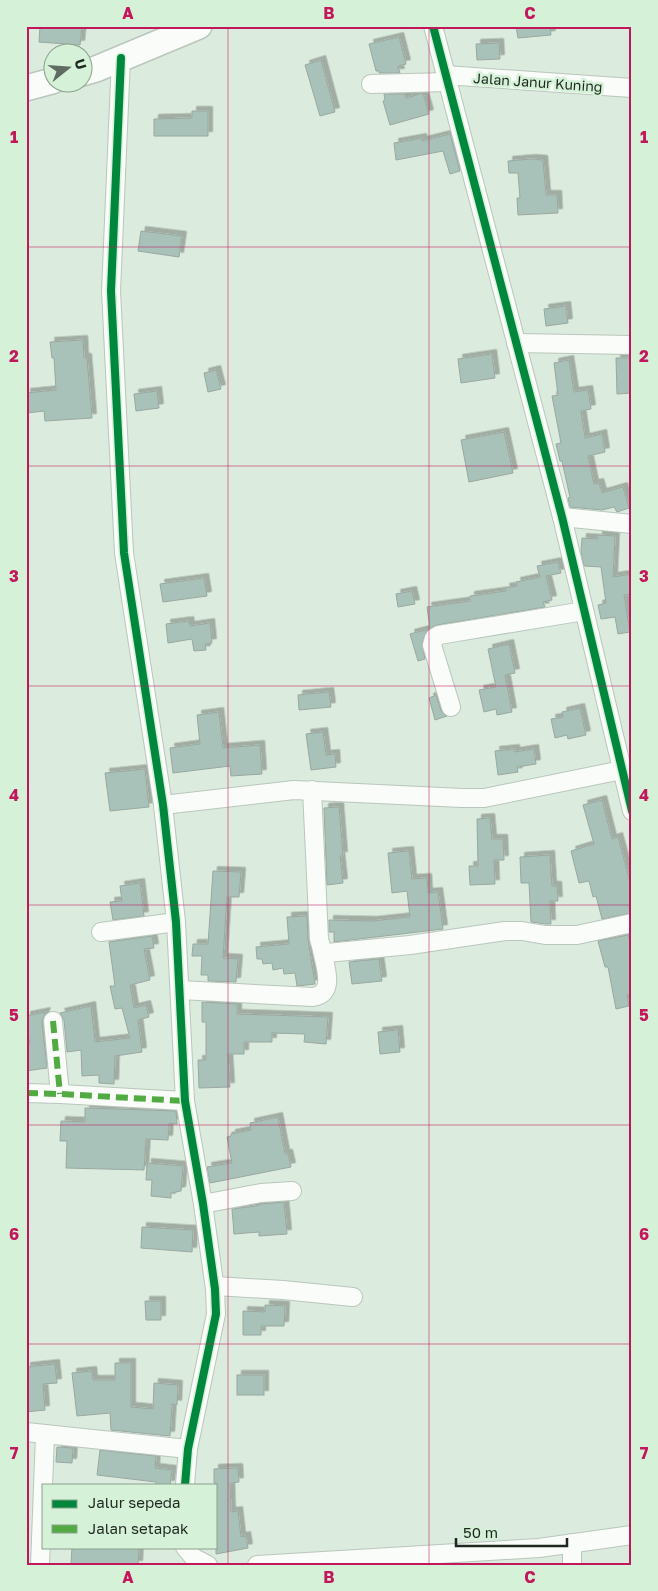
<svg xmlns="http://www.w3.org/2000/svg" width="658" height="1591" viewBox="0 0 658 1591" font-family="'Golos Text',sans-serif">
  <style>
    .building { fill: #a8c2b9; stroke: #9aa8a0; filter: url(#shadow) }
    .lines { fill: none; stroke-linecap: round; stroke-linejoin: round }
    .minor-casing { stroke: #bac6bc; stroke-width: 20 }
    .secondary-casing { stroke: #bac6bc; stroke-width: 28 }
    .minor { stroke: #fafcfa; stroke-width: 18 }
    .secondary { stroke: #fafcfa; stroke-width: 25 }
    .quiet { stroke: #52aa43; stroke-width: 6; stroke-dasharray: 12 6; stroke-linecap: butt }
    .cycleway-casing { stroke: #d5f1d8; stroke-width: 11 }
    .cycleway { stroke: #00873e; stroke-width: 8 }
    .grid { fill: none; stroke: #c2185b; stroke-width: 1; stroke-opacity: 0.55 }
    .labels { text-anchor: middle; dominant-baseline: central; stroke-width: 5; stroke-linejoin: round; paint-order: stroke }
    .street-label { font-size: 14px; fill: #1e281f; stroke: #d5f1d8 }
    .neatline { fill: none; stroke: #c2185b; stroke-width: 2 }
    .grid-label { font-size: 16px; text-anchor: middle; font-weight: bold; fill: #c2185b }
  </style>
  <defs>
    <filter id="shadow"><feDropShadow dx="4.5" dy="-4.5" stdDeviation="0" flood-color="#0004"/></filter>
  </defs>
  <rect width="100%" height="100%" fill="#dbebdd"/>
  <!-- building -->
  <g class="building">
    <path d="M40 26H82L80 45 39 42Z"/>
    <path d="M516 26H550L551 35 518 38Z"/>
    <path d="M399 37 406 64 398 66 400 73H379V71H376L369 44Z"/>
    <path d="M499 43 500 59 477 60 476 44Z"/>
    <path d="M321 60 335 112 320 116 305 65Z"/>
    <path d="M423 93 429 114 390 125 383 101 385 100 384 94H405L406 98Z"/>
    <path d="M192 111H208V136H154V119L192 118Z"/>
    <path d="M450 134 460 171 450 174 443 151 396 160 394 143 422 138V141Z"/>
    <path d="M531 159 543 160 546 195H557L558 213 518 215 517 198H520L518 173H509L508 161Z"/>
    <path d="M141 231 182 236 179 257 138 251Z"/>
    <path d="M566 306 568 323 546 326 544 309Z"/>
    <path d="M83 340 84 358H87L92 418 45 421 44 411 27 413 26 393 56 390 54 358H52L50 342Z"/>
    <path d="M492 354 495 378 461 383 458 359Z"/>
    <path d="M616 358H632V393L617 394Z"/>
    <path d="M569 360 574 392 588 390 591 409 581 411 585 438 602 434 605 452 588 456 594 484 599 483 602 493 623 487 629 508 617 512 614 507 602 510 570 507 568 498 570 497 562 461H560L556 444 561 443 552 396 558 395 554 363Z"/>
    <path d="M216 370 221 389 208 392 204 373Z"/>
    <path d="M157 391 159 408 136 411 134 394Z"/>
    <path d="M504 432 513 473 469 482 461 440Z"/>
    <path d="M598 535 615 536 613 577 632 574V594L624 595 630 632 618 634 615 617 601 619 598 605 606 603 601 567 584 566 581 552 582 538 598 539Z"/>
    <path d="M558 562 561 573 546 576 552 600 543 602 545 607 437 625 430 628 427 607 470 601V596L506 591 505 588 517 586 516 582 540 577 537 566Z"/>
    <path d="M204 578 207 596 163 602 160 584Z"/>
    <path d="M412 591 415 604 398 607 396 594Z"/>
    <path d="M189 621 190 626 210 623 212 643 205 644 206 650 194 651 192 639 168 643 166 624Z"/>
    <path d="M425 630 426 632 422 643 425 659 418 661 410 634Z"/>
    <path d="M509 644 515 673 505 675 512 712 497 715 496 709 484 712 479 690 496 687 488 649Z"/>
    <path d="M329 692 331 707 299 710 298 695Z"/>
    <path d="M436 695 441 711 447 716 435 720 429 698Z"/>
    <path d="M580 708 586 735 568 739 567 735 555 738 551 719 563 717 562 712Z"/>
    <path d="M219 712 223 748 260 745 262 774 231 776 230 766 173 773 170 748 200 744 197 715Z"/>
    <path d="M323 732 326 755 335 754 336 767 311 770 306 734Z"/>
    <path d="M515 749V752L534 749 536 764 517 767 518 772 498 775 495 751Z"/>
    <path d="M145 769 149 807 110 811 105 773Z"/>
    <path d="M602 800 612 839 618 837 632 889V913L602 919 596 896 593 897 589 881 579 883 571 851 594 844 583 805Z"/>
    <path d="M339 807 343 856H340L343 883 327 885 324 808Z"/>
    <path d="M490 818 492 839H503L504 860H494L495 884 470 885 469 866H478L477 819Z"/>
    <path d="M409 851 412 879 427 878 428 893 438 892 443 929 334 942V932H329V920L372 921 410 917 407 891 392 893 388 853Z"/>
    <path d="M550 855 552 886H557L558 901H550L551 924H546L531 922 529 883H521L520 857Z"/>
    <path d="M213 871 241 872 239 897H227L223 958 238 959 236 982 208 981V975H201L202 956H192L193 944H208Z"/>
    <path d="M140 883 144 916 113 920 110 902 122 901 120 886Z"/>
    <path d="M307 916 308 940 315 984 297 986 295 973 284 974 283 968 273 970 272 963 263 964 262 959H257L256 947 289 944 287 917Z"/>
    <path d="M628 935 632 949V994L627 995 629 1006 616 1009 608 967H605L598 941Z"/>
    <path d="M152 936 154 948 144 949 150 980 130 985 134 1008 146 1005 149 1017 138 1020 142 1052 115 1056 114 1084 99 1083V1075L82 1076 81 1050 67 1052 64 1020 60 1013 91 1006 95 1042 130 1038 122 1008 115 1009 110 986H115L109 942Z"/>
    <path d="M379 959 382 981 352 984 349 962Z"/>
    <path d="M202 1002 237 1004V1014L328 1017 326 1044 304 1042 305 1034 272 1033V1042H244V1054H228L230 1087 199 1088 198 1060H206V1022H202Z"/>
    <path d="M46 1012 42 1022 47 1068 26 1071V1043H30L26 1028V1016Z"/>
    <path d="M398 1030 400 1052 380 1054 378 1032Z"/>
    <path d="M85 1108 176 1111 177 1124 169 1123 168 1140 146 1139 144 1170 66 1168 67 1141H60L61 1121 85 1122Z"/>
    <path d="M278 1117 285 1154H288L291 1167 210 1183 207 1167 232 1163 227 1137 231 1136V1134L251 1130 250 1123Z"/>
    <path d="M147 1163 183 1166 181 1191 171 1193V1198L151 1196 152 1180H146Z"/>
    <path d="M284 1202 287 1234 259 1236V1232L234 1234 232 1209 256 1206 262 1204Z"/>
    <path d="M142 1227 193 1230 192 1252 141 1248Z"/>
    <path d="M145 1301H161V1320H146Z"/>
    <path d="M265 1305 285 1306 284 1326H261V1335H243V1311L265 1312Z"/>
    <path d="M115 1363H131V1407L153 1409 154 1383 178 1385 177 1405 172 1404 170 1436 111 1430 110 1413 77 1416 72 1373 92 1371 93 1380H115Z"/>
    <path d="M55 1364 57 1383 43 1384 45 1410 26 1412V1367Z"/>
    <rect x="237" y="1375" width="27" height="20"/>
    <path d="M57 1447 73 1448 72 1463 56 1462Z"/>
    <path d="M100 1450 156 1456 155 1468 172 1470 170 1485H156V1482L97 1475Z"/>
    <path d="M238 1468 239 1482 230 1483 231 1512 238 1511 241 1537 246 1536 248 1548 216 1554V1483H214V1469Z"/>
    <path d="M72 1547H139L138 1565 71 1564Z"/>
  </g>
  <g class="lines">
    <defs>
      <g id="minor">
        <path d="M433 26 562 517 632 811"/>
        <path d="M121 58 111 291 124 553 163 805 176 922 185 1101 203 1204 215 1289 216 1314 188 1449 185 1485"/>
        <path d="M445 75 632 88"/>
        <path d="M371 84 447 82"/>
        <path d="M516 343 632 345"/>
        <path d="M562 517 632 524"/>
        <path d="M451 707 432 645 434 638 439 635 584 611"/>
        <path d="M312 790 319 939 322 950 327 953 410 945 505 931H522L545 935H577L632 923"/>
        <path d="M163 805 294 790 462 798H484L622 770"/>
        <path d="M101 932 176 922"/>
        <path d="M180 990 313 997C336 993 325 967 322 950"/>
        <path d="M53 1021 60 1094"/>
        <path d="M26 1093 60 1094 185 1101"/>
        <path d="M203 1204 261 1193 292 1191"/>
        <path d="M215 1286 283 1290 353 1297"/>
        <path d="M26 1432 188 1449"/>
        <path d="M572 1543V1565"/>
        <path d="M185 1547 194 1558 208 1565"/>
        <path d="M40 1565 45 1435"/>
        <path d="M257 1565 539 1548 632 1535"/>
      </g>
      <g id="secondary">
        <path d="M82 73 96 69 199 26"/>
        <path d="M26 88 52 81"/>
      </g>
    </defs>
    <!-- minor casing -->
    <use href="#minor" class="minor-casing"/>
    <!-- secondary casing -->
    <use href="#secondary" class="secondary-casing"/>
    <!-- minor -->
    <use href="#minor" class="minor"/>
    <!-- secondary -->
    <use href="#secondary" class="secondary"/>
    <!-- quiet -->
    <g class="quiet">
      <path d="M53 1021 60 1094"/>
      <path d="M26 1093 60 1094 185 1101"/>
    </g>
    <defs>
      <g id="cycleway">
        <path d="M433 26 562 517 632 811"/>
        <path d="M121 58 111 291 124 553 163 805 176 922 185 1101 203 1204 215 1289 216 1314 188 1449 185 1485"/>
      </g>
    </defs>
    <!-- cycleway casing -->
    <use href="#cycleway" class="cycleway-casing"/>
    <!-- cycleway -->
    <use href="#cycleway" class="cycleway"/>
  </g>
  <!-- grid -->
  <path class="grid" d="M228 26V1565M429 26V1565M26 247H632M26 466H632M26 686H632M26 905H632M26 1125H632M26 1344H632"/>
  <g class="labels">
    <!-- street labels -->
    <g class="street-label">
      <text transform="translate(538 82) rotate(4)">Jalan Janur Kuning</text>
    </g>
  </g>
  <!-- border -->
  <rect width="658" height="1591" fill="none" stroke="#d5f1d8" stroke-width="55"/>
  <!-- legend -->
  <rect x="42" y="1484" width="175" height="65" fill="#d5f1d8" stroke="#8ca18e"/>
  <rect x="52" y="1500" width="25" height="8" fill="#00873e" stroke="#8ca18e"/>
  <text x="88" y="1508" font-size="15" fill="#1e281f">Jalur sepeda</text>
  <rect x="52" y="1525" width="25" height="8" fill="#52aa43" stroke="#8ca18e"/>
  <text x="88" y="1534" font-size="15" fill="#1e281f">Jalan setapak</text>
  <!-- north arrow -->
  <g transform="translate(68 68) rotate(73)"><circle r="24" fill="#d5f1d8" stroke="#8ca18e"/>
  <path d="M0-4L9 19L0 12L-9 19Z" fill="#606c62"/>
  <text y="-8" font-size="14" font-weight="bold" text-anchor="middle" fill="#1e281f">U</text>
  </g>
  <!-- scale -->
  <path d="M456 1538v8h111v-8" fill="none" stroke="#1e281f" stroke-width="2.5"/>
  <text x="463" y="1538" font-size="15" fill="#1e281f" stroke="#d5f1d8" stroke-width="4" paint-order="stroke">50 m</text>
  <rect x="28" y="28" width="602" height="1536" class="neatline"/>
  <g class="grid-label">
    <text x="128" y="19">A</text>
    <text x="329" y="19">B</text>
    <text x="530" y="19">C</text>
    <text x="14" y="143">1</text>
    <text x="644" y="143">1</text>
    <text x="14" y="362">2</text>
    <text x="644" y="362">2</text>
    <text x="14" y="582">3</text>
    <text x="644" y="582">3</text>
    <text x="14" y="801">4</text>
    <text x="644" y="801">4</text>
    <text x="14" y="1021">5</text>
    <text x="644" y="1021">5</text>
    <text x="14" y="1240">6</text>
    <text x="644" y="1240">6</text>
    <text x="14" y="1459">7</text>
    <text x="644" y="1459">7</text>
    <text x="128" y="1583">A</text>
    <text x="329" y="1583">B</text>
    <text x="530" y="1583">C</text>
  </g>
</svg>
